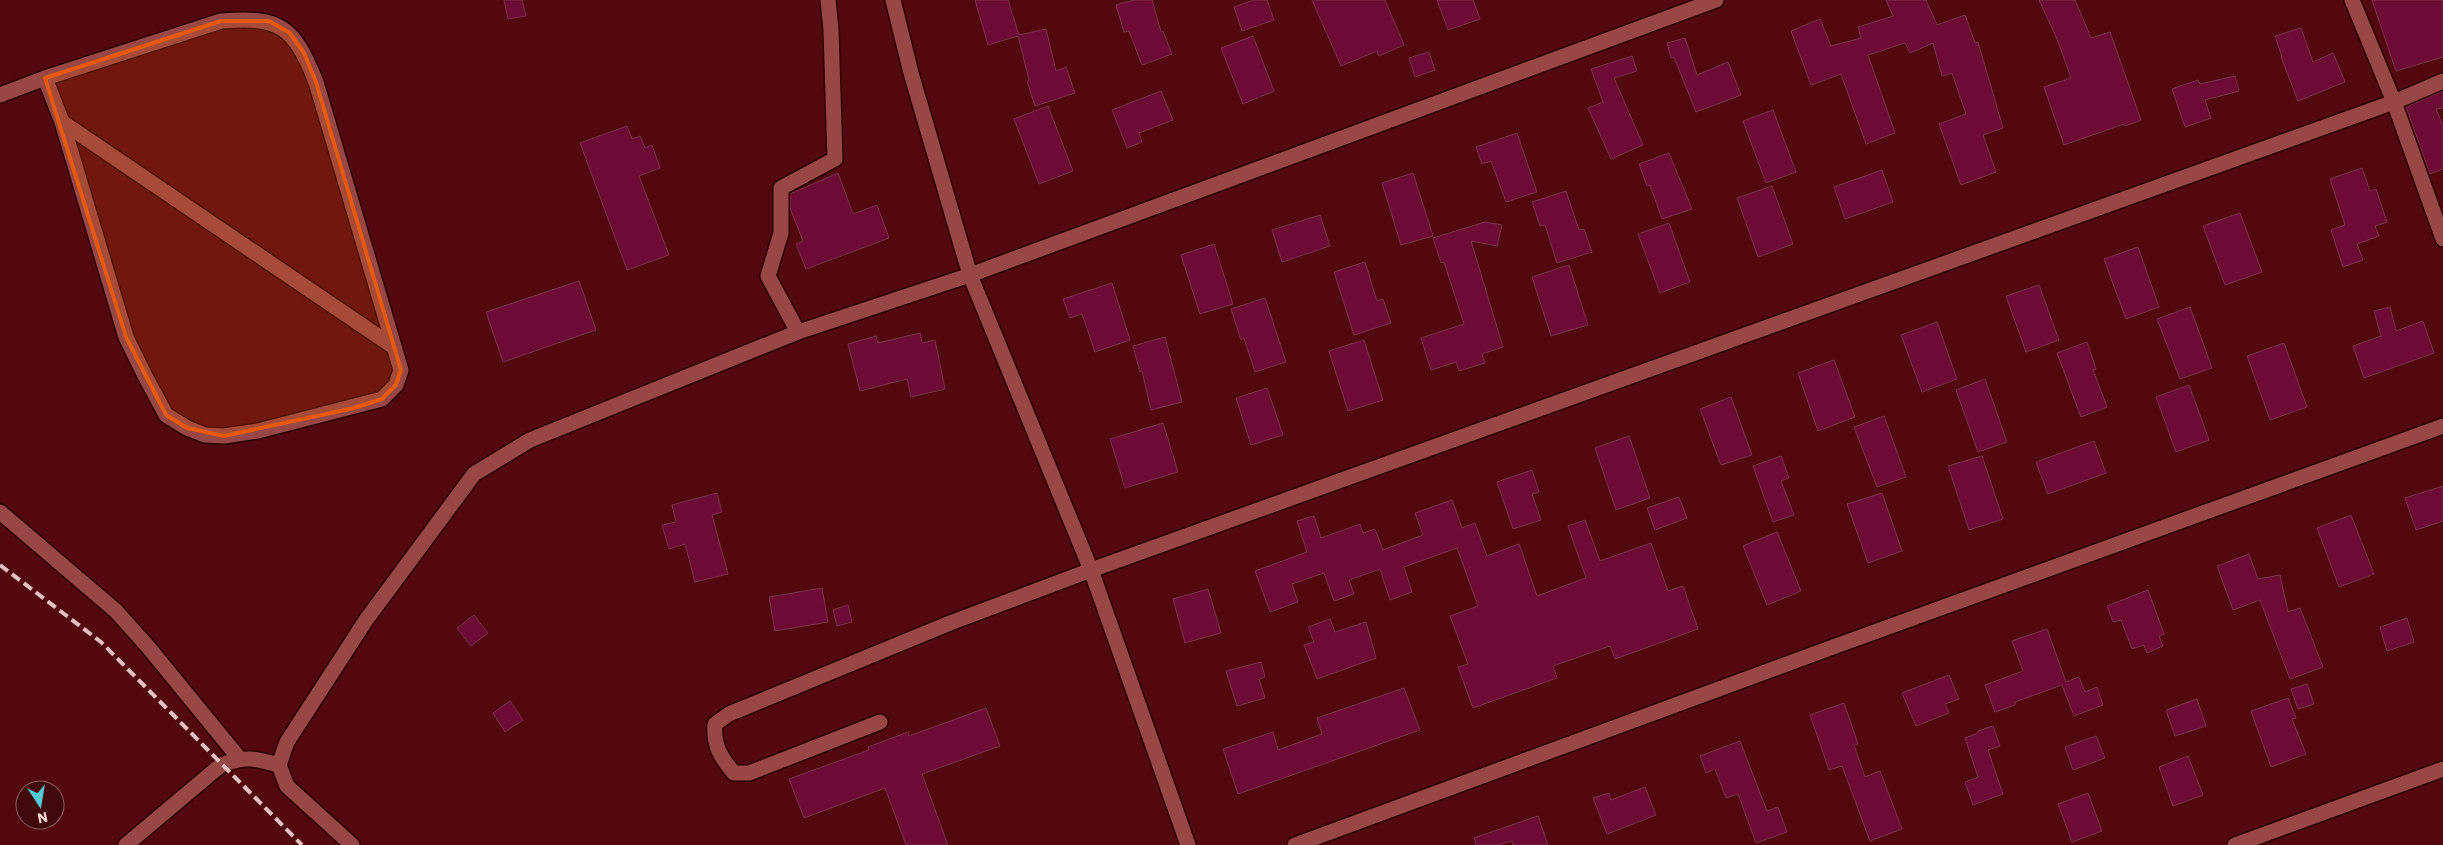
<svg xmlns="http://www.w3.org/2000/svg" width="2443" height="845" viewBox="0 0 2443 845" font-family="'IBM Plex Sans',sans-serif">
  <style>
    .building { fill: #6c0c34; stroke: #7a3148 }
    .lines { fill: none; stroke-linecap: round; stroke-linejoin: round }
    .minor-casing { stroke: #300002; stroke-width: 18 }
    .minor { stroke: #964746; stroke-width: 15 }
    .rail { stroke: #e3c1c0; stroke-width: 4; stroke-dasharray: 10 5; stroke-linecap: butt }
    .marked { fill: #e8590c; fill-opacity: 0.2; stroke: #e8590c; stroke-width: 4; stroke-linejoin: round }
  </style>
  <rect width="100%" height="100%" fill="#530810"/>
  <!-- building -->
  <g class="building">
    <path d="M504 0H522L526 16 508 19Z"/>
    <path d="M975 0H1008L1019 35 1046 29 1056 71 1066 67 1075 93 1035 106 1027 81 1029 80 1018 36 988 45Z"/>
    <path d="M1134 0H1152L1161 32 1163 31 1172 54 1142 65 1129 31 1124 32 1116 5Z"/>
    <path d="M1254 0H1267L1274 20 1242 31 1234 7Z"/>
    <path d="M1312 0H1385L1404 45 1379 56 1377 51 1341 66Z"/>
    <path d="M1437 0H1473L1480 19 1448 30Z"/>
    <path d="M1886 0H1926L1937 25 1965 15 1975 43 1978 42 2003 128 1983 135 1996 172 1961 185 1939 124 1966 114 1952 73 1942 76 1933 43 1910 53 1905 43 1868 55 1895 133 1866 144 1841 74 1811 85 1791 31 1820 19 1831 46 1861 38 1858 27 1893 16Z"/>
    <path d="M2039 0H2075L2091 38 2110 32 2141 120 2125 126 2124 124 2064 145 2044 87 2071 78 2057 39Z"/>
    <path d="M2372 0H2443V57L2396 71Z"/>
    <path d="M2301 28 2313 62 2333 53 2345 82 2298 101 2281 57H2282L2275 36Z"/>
    <path d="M1253 36 1274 91 1243 104 1221 48Z"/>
    <path d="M1685 38 1697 75 1728 62 1741 95 1696 112 1674 57 1671 58 1667 43Z"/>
    <path d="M1429 52 1435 70 1415 77 1409 58Z"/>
    <path d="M1632 56 1637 71 1614 78 1643 145 1611 159 1588 108 1603 102 1591 69Z"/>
    <path d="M2235 76 2239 91 2205 100 2211 118 2185 127 2172 89 2198 80 2200 84Z"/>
    <path d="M1161 91 1173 120 1139 133 1142 142 1127 148 1112 110Z"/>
    <path d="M2443 91V108L2436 109 2443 126V169L2430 174 2406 107Z"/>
    <path d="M1048 106 1073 171 1039 184 1014 119Z"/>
    <path d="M1773 110 1796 172 1766 183 1743 121Z"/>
    <path d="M627 126 632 139 640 136 645 148 652 145 660 168 639 176 669 255 627 270 580 143Z"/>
    <path d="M1517 133 1537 192 1506 202 1491 161 1482 164 1476 147Z"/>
    <path d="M1669 153 1692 209 1662 219 1650 185 1647 186 1639 164Z"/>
    <path d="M2362 168 2370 191 2376 189 2387 222 2375 226 2379 236 2357 244 2363 260 2343 267 2331 230 2345 225 2330 179Z"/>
    <path d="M1882 170 1893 202 1845 219 1834 187Z"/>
    <path d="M838 173 853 214 877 205 889 238 806 269 796 244 803 241 790 208V194Z"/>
    <path d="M1413 173 1433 236 1401 245 1382 183Z"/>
    <path d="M1772 186 1793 244 1758 257 1737 198Z"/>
    <path d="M1566 191 1579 230 1584 229 1592 252 1557 263 1545 225 1540 226 1532 202Z"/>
    <path d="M2240 213 2262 272 2225 285 2203 226Z"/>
    <path d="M1320 215 1330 246 1282 262 1272 230Z"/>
    <path d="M1485 222 1502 225 1497 246 1471 241 1503 347 1482 354 1485 363 1459 371 1456 362 1431 370 1421 338 1464 324 1444 262 1441 263 1433 238Z"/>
    <path d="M1669 223 1690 282 1660 293 1638 234Z"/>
    <path d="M1214 244 1233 304 1200 314 1181 255Z"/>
    <path d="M2138 247 2159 307 2126 319 2104 259Z"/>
    <path d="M1365 262 1377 301 1383 299 1391 323 1354 335 1334 272Z"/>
    <path d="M1569 265 1588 325 1551 336 1532 277Z"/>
    <path d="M579 281 596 330 503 362 486 312Z"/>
    <path d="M1112 283 1130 340 1095 352 1082 314 1070 318 1063 299Z"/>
    <path d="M2039 285 2059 340 2026 352 2006 296Z"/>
    <path d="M1265 298 1286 362 1255 372 1244 338 1241 340 1231 309Z"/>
    <path d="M2190 307 2212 368 2180 379 2157 319Z"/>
    <path d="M2390 307 2396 331 2423 321 2434 353 2364 378 2353 346 2381 336 2374 311Z"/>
    <path d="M1937 322 1957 379 1922 392 1901 335Z"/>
    <path d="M920 333 922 343 935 340 945 389 911 397 907 379 860 391 848 344 876 336 878 343Z"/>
    <path d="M1165 337 1182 402 1151 410 1142 371 1140 372 1133 346Z"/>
    <path d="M1364 340 1383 400 1348 411 1329 351Z"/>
    <path d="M2087 342 2096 369 2093 370 2107 407 2081 417 2057 353Z"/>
    <path d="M2284 343 2307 407 2270 420 2247 356Z"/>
    <path d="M1834 360 1855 417 1818 431 1798 373Z"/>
    <path d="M1985 379 2007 442 1978 452 1956 390Z"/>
    <path d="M2189 385 2209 440 2176 452 2156 397Z"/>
    <path d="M1267 388 1283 435 1251 445 1236 398Z"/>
    <path d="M1731 397 1752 455 1721 465 1700 409Z"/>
    <path d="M1884 416 1906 477 1877 487 1854 427Z"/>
    <path d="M1163 423 1178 472 1125 488 1110 439Z"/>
    <path d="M1629 436 1650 498 1616 510 1595 448Z"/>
    <path d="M2094 441 2106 473 2048 494 2036 462Z"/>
    <path d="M1781 456 1789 478 1781 481 1794 515 1773 522 1753 466Z"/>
    <path d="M1982 456 2003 519 1969 530 1948 466Z"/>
    <path d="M1532 470 1539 492 1532 494 1541 520 1513 529 1497 482Z"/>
    <path d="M2443 486V521L2416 530 2405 498Z"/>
    <path d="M717 493 722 512 712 515 728 574 695 582 685 544 669 549 662 525 676 522 672 505Z"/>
    <path d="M1882 493 1902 551 1868 563 1847 504Z"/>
    <path d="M1679 497 1687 518 1655 530 1647 508Z"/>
    <path d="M1452 500 1462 528 1475 523 1487 556 1519 544 1537 596 1586 578 1568 526 1585 520 1600 561 1651 543 1668 591 1683 586 1698 629 1615 659 1610 646 1553 666 1557 678 1473 708 1458 667 1468 664 1450 616 1478 606 1457 548 1404 567 1412 592 1390 600 1380 569 1349 580 1354 594 1334 601 1324 573 1292 584 1298 602 1270 612 1255 571 1307 552 1297 521 1314 516 1321 538 1360 524 1363 533 1375 529 1383 550 1423 535 1415 513Z"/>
    <path d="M2351 515 2374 574 2339 587 2317 528Z"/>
    <path d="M1777 532 1801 591 1767 605 1743 546Z"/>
    <path d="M2249 554 2258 579 2280 575 2288 612 2300 608 2323 667 2290 679 2260 600 2233 610 2217 566Z"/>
    <path d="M822 588 828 622 775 631 769 597Z"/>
    <path d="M1208 589 1221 633 1185 643 1173 599Z"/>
    <path d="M2148 590 2164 634 2159 636 2163 646 2147 653 2144 645 2132 649 2121 620 2113 622 2107 606Z"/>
    <path d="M848 605 852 622 837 626 833 610Z"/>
    <path d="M474 615 488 633 471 646 457 628Z"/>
    <path d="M2407 618 2414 642 2387 651 2380 627Z"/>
    <path d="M1330 619 1335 632 1366 622 1376 658 1317 679 1304 645 1314 642 1308 627Z"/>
    <path d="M2047 629 2066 682 2079 677 2085 692 2097 687 2103 705 2074 716 2062 685 2015 702V705L1995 712 1985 685 2023 671 2012 641Z"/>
    <path d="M1261 662 1265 677 1259 679 1265 698 1237 706 1226 671Z"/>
    <path d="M1949 675 1959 699 1945 704 1949 713 1916 726 1902 693Z"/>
    <path d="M2307 684 2314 704 2298 709 2291 689Z"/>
    <path d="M1404 688 1420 730 1238 794 1223 749 1273 732 1278 750 1322 734 1317 718Z"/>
    <path d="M2288 698 2296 718 2292 719 2306 754 2271 767 2251 711Z"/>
    <path d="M2197 699 2206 726 2175 736 2166 710Z"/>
    <path d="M510 701 523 720 505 732 493 713Z"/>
    <path d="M1844 703 1858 744 1854 745 1865 777 1880 771 1902 829 1870 841 1842 766 1829 770 1810 715Z"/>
    <path d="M986 708 1000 746 922 774 948 845H906L885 788 804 818 789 779 869 750 868 747 908 732 909 736Z"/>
    <path d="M1993 726 2000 746 1988 750 2003 794 1973 805 1965 782 1978 777 1965 738 1978 733V731Z"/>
    <path d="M2096 736 2105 758 2073 770 2065 747Z"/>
    <path d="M1740 741 1767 811 1778 807 1787 832 1756 843 1738 794 1726 798 1715 769 1706 773 1700 756Z"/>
    <path d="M2188 756 2203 795 2173 806 2159 767Z"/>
    <path d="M1645 787 1656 815 1607 834 1593 798 1609 793 1611 800Z"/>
    <path d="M2088 793 2102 831 2072 842 2058 804Z"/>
    <path d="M1538 816 1548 845H1513L1512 841 1498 845H1476L1474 838Z"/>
  </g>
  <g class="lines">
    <defs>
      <g id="minor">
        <path d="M893 0 911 73 970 275 1091 570 1188 845"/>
        <path d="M2352 0 2394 102 2443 239"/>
        <path d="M0 95 45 78 221 21C281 16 294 27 316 82L401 370 396 385 382 399 258 431 224 436 205 435 187 428 166 415 144 374 126 337 62 122 45 78"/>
        <path d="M62 122 394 347"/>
        <path d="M798 332 768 276 781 233V188L835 159 831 30 828 0"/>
        <path d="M0 512 116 611 149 648 239 758"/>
        <path d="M880 722 749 773H734C721 758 713 745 715 724L729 714 950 623 1091 570 2394 102 2443 81"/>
        <path d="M126 845 221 765C245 756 254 758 279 765"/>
        <path d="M352 845 287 786 279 765 287 742 366 620 474 474 530 440 798 332 970 275 1716 0"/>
        <path d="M1295 845 1833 647 2443 426"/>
        <path d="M2235 845 2443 769"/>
      </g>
    </defs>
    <!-- minor casing -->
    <use href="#minor" class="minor-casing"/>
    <!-- minor -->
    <use href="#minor" class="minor"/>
    <!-- rail -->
    <path class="rail" d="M0 565 101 642 302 845"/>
  </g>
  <!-- marked area -->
  <path class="marked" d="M221 21H269L290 33 304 53 316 82 401 370 396 385 382 399 354 408 224 436 187 428 166 415 126 337 45 78Z"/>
  <!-- north arrow -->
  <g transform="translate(40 805) rotate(168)"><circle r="24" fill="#41090d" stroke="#8b5e60"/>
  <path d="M0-4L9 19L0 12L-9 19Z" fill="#52ccd6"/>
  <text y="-8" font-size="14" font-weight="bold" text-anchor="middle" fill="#fadedc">N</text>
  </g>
</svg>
